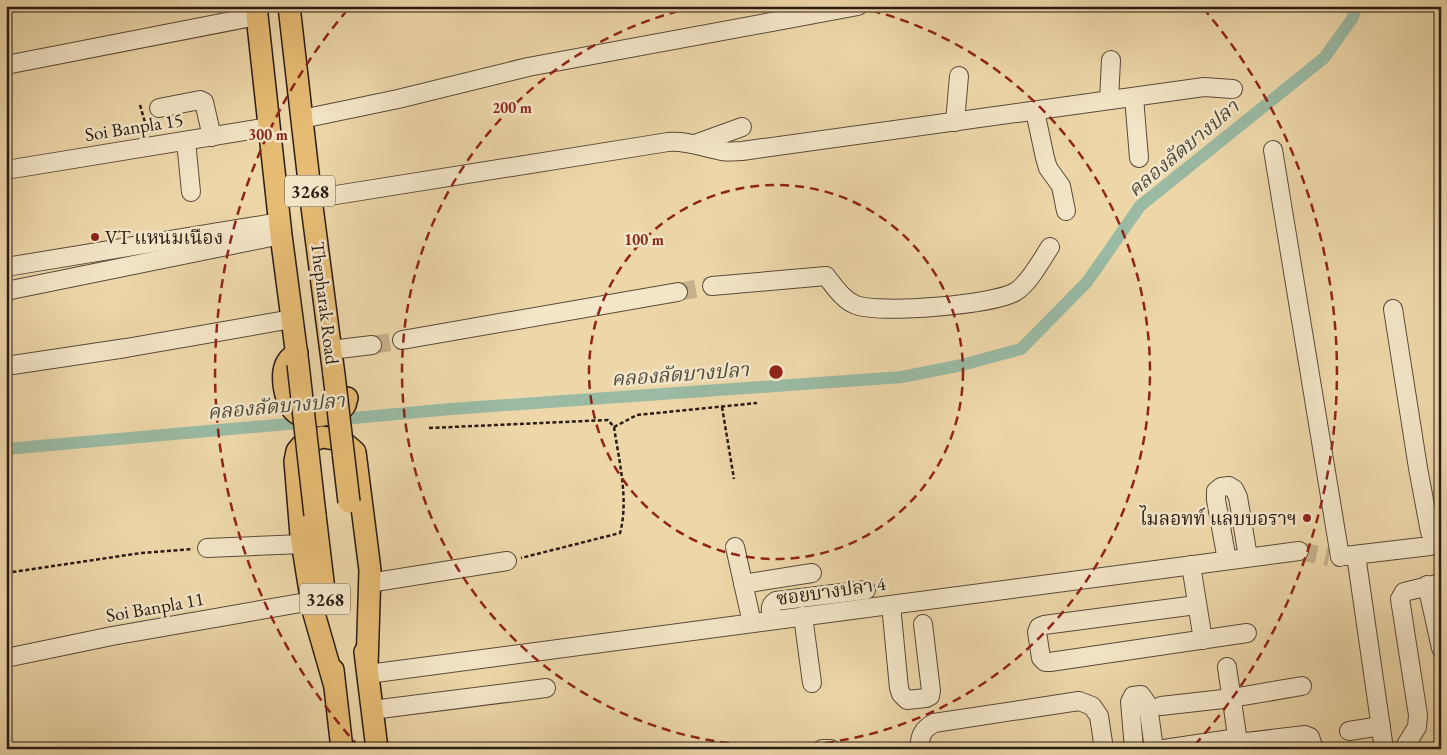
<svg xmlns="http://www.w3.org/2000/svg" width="1447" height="755" viewBox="0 0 1447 755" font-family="'EB Garamond','Noto Serif Thai',serif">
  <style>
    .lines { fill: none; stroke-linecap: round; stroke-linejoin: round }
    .canal { stroke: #9abaa4; stroke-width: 12 }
    .minor-tunnel { stroke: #c6b18b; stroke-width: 18; stroke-dasharray: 18 9; stroke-linecap: butt }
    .minor-casing { stroke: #5a4a3a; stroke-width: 20 }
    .major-casing { stroke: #291b15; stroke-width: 24 }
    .path { stroke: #291b15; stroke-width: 2.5; stroke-dasharray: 4 2.5; stroke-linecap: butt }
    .minor { stroke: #f3e5c7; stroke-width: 18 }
    .major { stroke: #e6bc74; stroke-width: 21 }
    .major-bridge-casing { stroke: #291b15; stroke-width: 24; stroke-linecap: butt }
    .major-bridge { stroke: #e6bc74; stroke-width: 21 }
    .ring { fill: none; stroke: #8f2418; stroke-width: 2.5; stroke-dasharray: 9 6 }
    .poi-dot { fill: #8f2418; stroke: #f3e5c7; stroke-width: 2 }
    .labels { text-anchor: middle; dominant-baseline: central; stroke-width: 5; stroke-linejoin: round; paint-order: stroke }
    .shield { fill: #f3e5c7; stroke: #66584a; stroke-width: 1 }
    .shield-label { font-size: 18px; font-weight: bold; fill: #291b15 }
    .street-label { font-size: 19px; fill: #291b15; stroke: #f3e5c7 }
    .poi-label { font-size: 19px; fill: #291b15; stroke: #f3e5c7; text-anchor: start }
    .water-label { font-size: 20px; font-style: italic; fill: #4b4b40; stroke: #f3e5c7 }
    .centre { fill: #8f2418; stroke: #f3e5c7; stroke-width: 2.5 }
    .ring-label { font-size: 15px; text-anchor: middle; font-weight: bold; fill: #8f2418; stroke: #f3e5c7; stroke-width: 5; stroke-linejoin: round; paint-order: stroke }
  </style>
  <rect width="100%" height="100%" fill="#edd7a9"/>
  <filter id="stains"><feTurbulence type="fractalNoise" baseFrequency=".004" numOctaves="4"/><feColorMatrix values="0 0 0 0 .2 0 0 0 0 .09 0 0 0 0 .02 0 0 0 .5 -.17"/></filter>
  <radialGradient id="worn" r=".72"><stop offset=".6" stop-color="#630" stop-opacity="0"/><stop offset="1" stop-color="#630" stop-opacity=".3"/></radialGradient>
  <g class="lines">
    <!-- canal -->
    <g class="canal">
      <path d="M332 420 451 409 902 377 962 365 1021 349 1087 282 1140 206 1324 58 1352 19 1357 6"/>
      <path d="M6 449 310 422"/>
    </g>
    <!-- minor-tunnel -->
    <g class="minor-tunnel">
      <path d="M678 292 712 286"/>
      <path d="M372 345 402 340"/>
      <path d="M1299 551 1329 557"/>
    </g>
    <defs>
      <g id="minor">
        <path d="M6 65 257 16"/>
        <path d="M1134 97 1139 158"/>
        <path d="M1109 100 1111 60"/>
        <path d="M159 108 200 100 204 102 212 137"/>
        <path d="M1035 111 1045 158 1048 168 1061 186 1066 211"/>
        <path d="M302 119 398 99 528 67 858 6"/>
        <path d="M955 122 959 76"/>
        <path d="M186 141 191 192"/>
        <path d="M695 144 742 127"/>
        <path d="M1273 150 1340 557"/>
        <path d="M6 170 269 127"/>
        <path d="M311 199 668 142C687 140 703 148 722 151 729 152 736 151 742 151L1204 87 1233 89"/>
        <path d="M6 267 280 222"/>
        <path d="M712 286 826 276C835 287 843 300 856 305 881 314 992 305 1015 292 1029 284 1042 259 1050 247"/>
        <path d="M6 291 281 235"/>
        <path d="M1393 309 1418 468 1430 532"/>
        <path d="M402 340 678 292"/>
        <path d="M331 350 372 345"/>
        <path d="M6 366 126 348 292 319"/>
        <path d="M735 547 752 623"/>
        <path d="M207 548 302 544"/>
        <path d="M1356 555 1384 749"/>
        <path d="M1345 556 1430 546"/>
        <path d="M1227 560 1216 500V491L1221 487 1229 486 1234 489 1238 497 1248 557"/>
        <path d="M1191 565 1203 640"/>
        <path d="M369 583 507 561"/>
        <path d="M743 584 812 573"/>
        <path d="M1427 585 1441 648"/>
        <path d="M891 605 899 688 901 694 907 700 926 698 930 696 931 691 923 624"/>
        <path d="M1196 605 1044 625 1039 627 1037 632 1041 658 1045 662H1050L1247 633"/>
        <path d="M803 616 812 683"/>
        <path d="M773 620C771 612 768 606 776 601L866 590"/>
        <path d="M6 658 112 636 312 601"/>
        <path d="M1227 667 1239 749"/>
        <path d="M368 674 1299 551"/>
        <path d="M1161 706 1232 698 1302 686"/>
        <path d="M372 710 546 688"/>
        <path d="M1349 731 1381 726"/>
        <path d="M1238 743 1305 735 1310 737 1314 749"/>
        <path d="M1406 745 1417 727 1418 715 1400 599 1404 592 1441 583"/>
        <path d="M822 749H831"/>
        <path d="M920 749C919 736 923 729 934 723L1079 701 1092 706 1099 716 1104 749"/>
        <path d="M1134 749 1130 702 1133 696 1141 695 1148 705 1154 749"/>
        <path d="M1164 749 1237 738"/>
      </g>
      <g id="major">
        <path d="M256 6 281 235 298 364"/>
        <path d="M289 6 311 199 334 375"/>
        <path d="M297 353C294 355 289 358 288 361 279 373 285 407 298 414 307 419 340 415 345 405 346 404 346 399 347 398"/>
        <path d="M315 515 324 590"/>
        <path d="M365 652 377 749"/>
        <path d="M333 670 342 749"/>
        <path d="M334 683 313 610 301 535 295 461 297 451 303 444 322 437 341 440 355 452 370 570 367 666"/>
      </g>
    </defs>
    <!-- minor casing -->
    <use href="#minor" class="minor-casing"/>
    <!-- major casing -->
    <use href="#major" class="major-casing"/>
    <!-- path -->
    <g class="path">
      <path d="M140 105 148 133"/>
      <path d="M722 407 734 479"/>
      <path d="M614 427 637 415 757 403"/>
      <path d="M429 428 608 420 614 427C619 461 629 500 620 533L521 558"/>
      <path d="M6 573 141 553 193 549"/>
    </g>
    <!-- minor -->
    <use href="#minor" class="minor"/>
    <!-- major -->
    <use href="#major" class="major"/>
    <defs>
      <g id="major-bridge">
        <path d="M298 364 315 515"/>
        <path d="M334 375 349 502"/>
      </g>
    </defs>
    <!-- major-bridge casing -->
    <use href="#major-bridge" class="major-bridge-casing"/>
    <!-- major-bridge -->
    <use href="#major-bridge" class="major-bridge"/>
  </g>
  <!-- distance rings -->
  <g class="ring">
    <circle cx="776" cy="372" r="187"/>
    <path d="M857 7A374 374 0 1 1 695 7"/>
    <path d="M359 747A561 561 0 0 1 349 8M1203 8A561 561 0 0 1 1193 747"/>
  </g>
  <!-- markers -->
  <g class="poi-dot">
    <circle cx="95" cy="237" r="5"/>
    <circle cx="1307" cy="518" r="5"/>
  </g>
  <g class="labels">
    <!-- shield labels -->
    <g class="shield">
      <rect x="285" y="175.5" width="50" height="31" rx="4"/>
      <rect x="300" y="583.5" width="50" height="31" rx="4"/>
    </g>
    <g class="shield-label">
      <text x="310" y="191">3268</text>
      <text x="325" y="599">3268</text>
    </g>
    <!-- street labels -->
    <g class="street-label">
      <text transform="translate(134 127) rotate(-9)">Soi Banpla 15</text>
      <text transform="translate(325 303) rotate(83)">Thepharak Road</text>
      <text transform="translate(831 591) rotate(-8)">ซอยบางปลา 4</text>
      <text transform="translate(155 607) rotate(-10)">Soi Banpla 11</text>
    </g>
    <!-- poi labels -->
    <g class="poi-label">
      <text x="105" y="237">VT แหนมเนือง</text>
      <text x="1297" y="518" text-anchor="end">ไมลอทท์ แลบบอราฯ</text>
    </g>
    <!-- water labels -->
    <g class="water-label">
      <text transform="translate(1183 148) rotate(-40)">คลองลัดบางปลา</text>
      <text transform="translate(680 374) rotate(-4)">คลองลัดบางปลา</text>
      <text transform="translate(276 406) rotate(-5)">คลองลัดบางปลา</text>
    </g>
  </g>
  <circle cx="776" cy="372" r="8" class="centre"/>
  <g class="ring-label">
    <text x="512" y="113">200 m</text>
    <text x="268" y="140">300 m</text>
    <text x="644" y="245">100 m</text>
  </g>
  <!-- margin -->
  <rect width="1447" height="755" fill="none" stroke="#edd7a9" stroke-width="25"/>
  <rect x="8" y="8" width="1432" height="740" fill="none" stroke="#291b15" stroke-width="2.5"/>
  <rect x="12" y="12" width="1422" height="730" fill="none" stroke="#291b15"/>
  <rect width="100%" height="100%" filter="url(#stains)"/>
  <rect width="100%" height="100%" fill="url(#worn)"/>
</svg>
